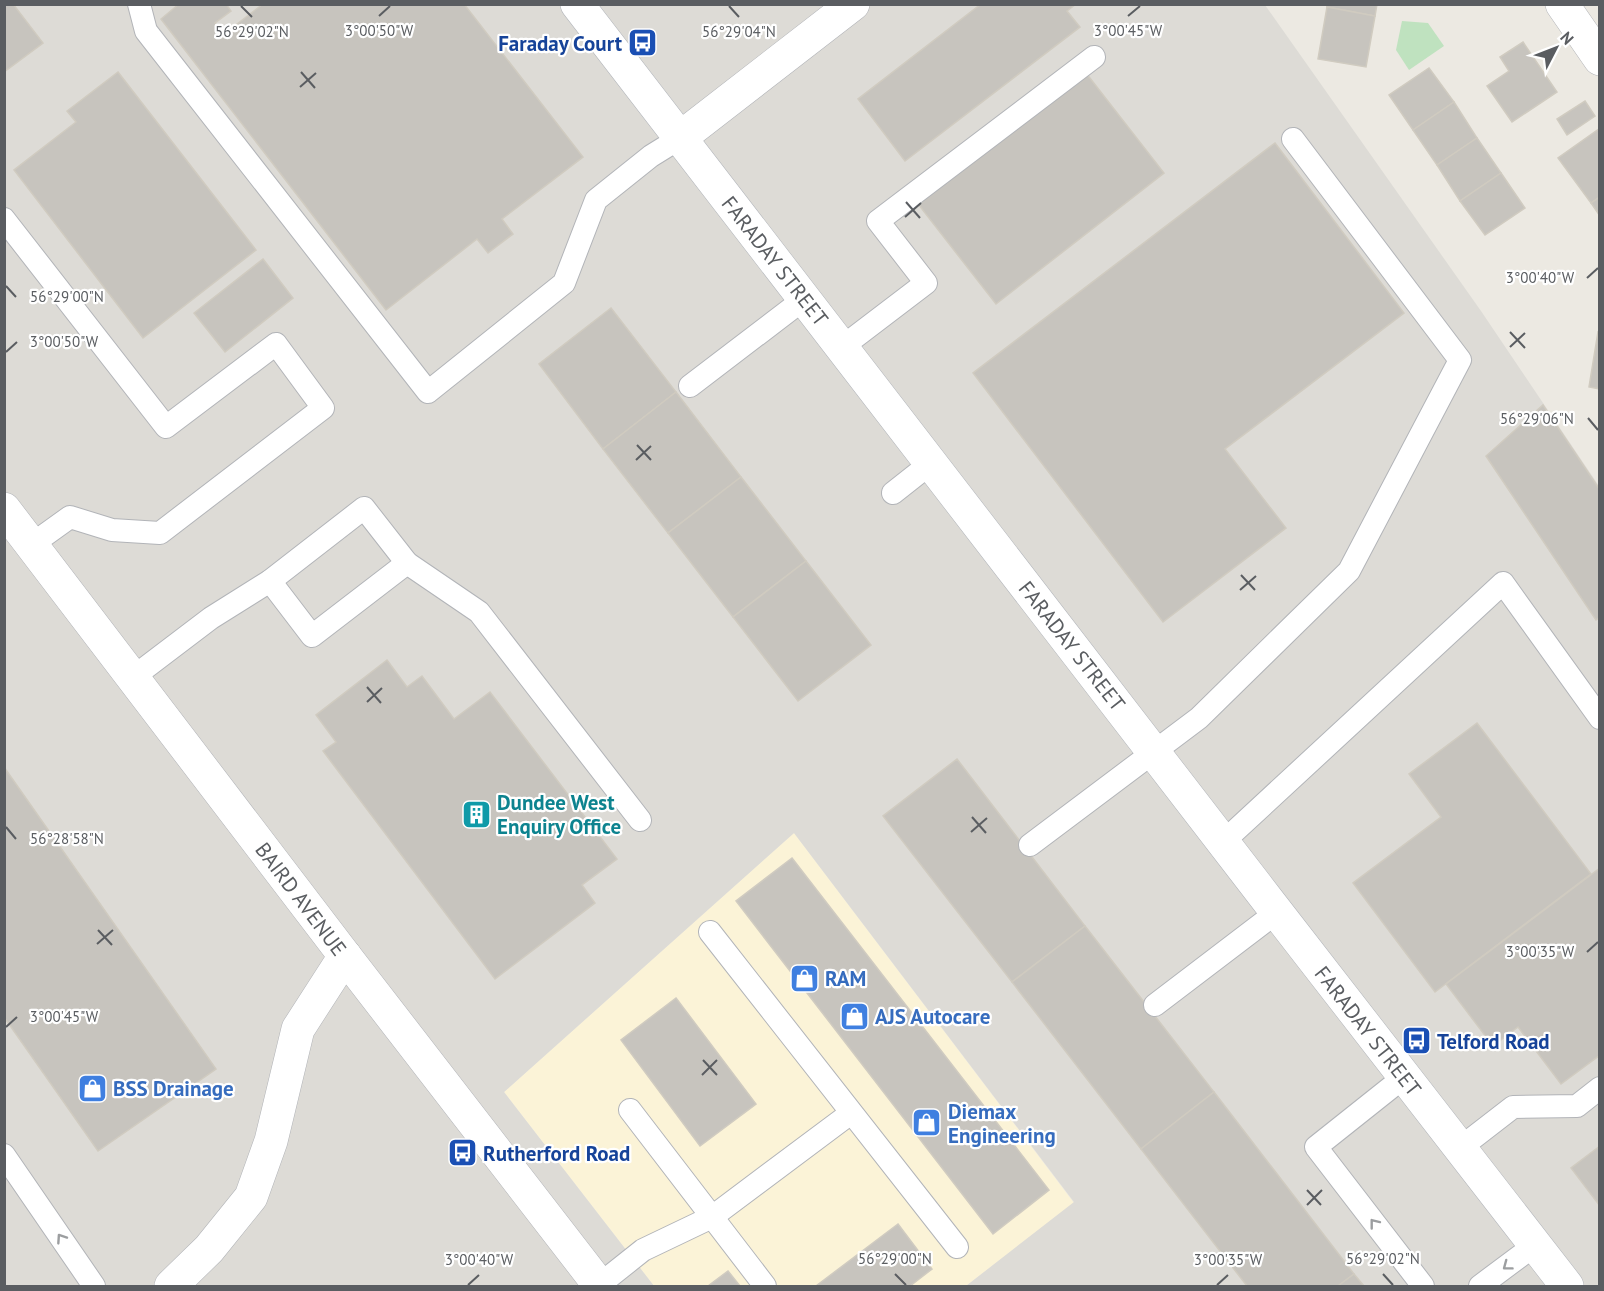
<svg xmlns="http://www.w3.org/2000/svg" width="1604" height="1291" viewBox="0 0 1604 1291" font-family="'PT Sans',sans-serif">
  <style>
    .commercial { fill: #fbf3d7 }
    .industrial { fill: #dddbd6 }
    .green { fill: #bfe2bf }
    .building { fill: #c7c4be; stroke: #d0cbc0; stroke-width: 1.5 }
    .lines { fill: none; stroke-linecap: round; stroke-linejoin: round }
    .lane-casing { stroke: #b2b4b8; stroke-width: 24 }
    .street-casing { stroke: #b2b4b8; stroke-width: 34 }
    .secondary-casing { stroke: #b3b6bb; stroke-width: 34 }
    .lane { stroke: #fff; stroke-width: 22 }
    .street { stroke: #fff; stroke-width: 33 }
    .secondary { stroke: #fff; stroke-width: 33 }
    .oneway { stroke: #9c9ea0 }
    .ticks { fill: none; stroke: #5a5d61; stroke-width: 2 }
    .labels { text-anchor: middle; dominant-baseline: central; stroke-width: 4.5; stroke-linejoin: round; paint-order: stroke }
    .transit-label { font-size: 21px; font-weight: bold; fill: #164399; stroke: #fff; text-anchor: start }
    .street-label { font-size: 21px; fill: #5a5d61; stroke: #fff }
    .culture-label { font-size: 21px; font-weight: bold; fill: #0d838f; stroke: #fff; text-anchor: start }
    .shop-label { font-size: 21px; font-weight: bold; fill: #366cbe; stroke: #fff; text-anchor: start }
    .ticks-label { font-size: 15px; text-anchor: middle; fill: #5a5d61; stroke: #fff; stroke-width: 4.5; stroke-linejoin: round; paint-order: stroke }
  </style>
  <rect width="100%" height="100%" fill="#ece9e2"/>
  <!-- commercial -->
  <path class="commercial" d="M794 833 1074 1203 966 1286H654L504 1092Z"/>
  <!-- industrial -->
  <path class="industrial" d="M5 5H1265L1481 311 1599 486V1286H966L1074 1202 794 833 504 1092 654 1286H5Z"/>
  <!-- green -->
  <path class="green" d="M1402 21 1428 23 1444 46 1409 70 1396 50Z"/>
  <!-- building -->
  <g class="building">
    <path d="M4 4H13L43 43 4 72Z"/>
    <path d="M179 4H226L231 11 215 23 224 34 263 4H464L583 157 502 219 513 234 488 253 477 239 386 310 161 19Z"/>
    <path d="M981 4H1076L1067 11 1080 27 905 161 858 99Z"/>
    <path d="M1327 4H1377L1375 16 1327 7Z"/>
    <path d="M1327 7 1375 16 1366 67 1318 59Z"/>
    <path d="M1523 42 1557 92 1512 122 1487 86 1509 71 1500 57Z"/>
    <path d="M1429 68 1454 102 1413 130 1389 95Z"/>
    <path d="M118 72 256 250 143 338 14 170 76 122 67 111Z"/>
    <path d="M1086 73 1164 173 996 304 918 204Z"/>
    <path d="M1585 101 1595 116 1567 135 1557 119Z"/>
    <path d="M1454 102 1477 138 1437 165 1413 130Z"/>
    <path d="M1599 129 1600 197 1591 203 1558 158Z"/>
    <path d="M1477 138 1501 173 1460 201 1437 165Z"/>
    <path d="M1275 143 1404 313 1225 449 1286 528 1163 622 973 373Z"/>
    <path d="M1501 173 1525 208 1485 235 1460 201Z"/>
    <path d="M1600 197V216L1591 203Z"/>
    <path d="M263 259 293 298 225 352 194 313Z"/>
    <path d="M611 308 676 392 603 449 539 364Z"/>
    <path d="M1598 332 1600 333V389L1589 387Z"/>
    <path d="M676 392 741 477 668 533 603 449Z"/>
    <path d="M1543 405 1600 490V617L1596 620 1486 456Z"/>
    <path d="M741 477 806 561 733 617 668 533Z"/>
    <path d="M806 561 871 645 798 701 733 617Z"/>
    <path d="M387 660 407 687 422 676 454 719 490 692 617 859 582 885 595 903 495 979 323 751 336 742 316 715Z"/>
    <path d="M1477 723 1591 874 1435 992 1353 883 1441 817 1409 774Z"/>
    <path d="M957 759 1085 926 1012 982 883 816Z"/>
    <path d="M4 767 216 1069 98 1151 4 1017Z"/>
    <path d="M792 858 1049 1190 993 1234 736 901Z"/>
    <path d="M1600 868V1055L1561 1084 1518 1027 1493 1046 1446 984Z"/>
    <path d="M1085 926 1214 1092 1141 1149 1012 982Z"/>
    <path d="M676 998 756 1104 700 1146 621 1040Z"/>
    <path d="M1214 1092 1354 1274 1338 1286H1247L1141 1149Z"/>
    <path d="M1600 1146V1206L1571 1168Z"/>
    <path d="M898 1224 932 1269 910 1286H816Z"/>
    <path d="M728 1271 740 1286H708Z"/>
    <path d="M1354 1274 1364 1286H1338Z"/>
  </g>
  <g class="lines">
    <defs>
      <g id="lane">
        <path d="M139 4 146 31 428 392 564 283 596 200 651 156 680 138"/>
        <path d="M4 219 166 427 276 344 323 408 160 533 112 530 70 517 31 545"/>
        <path d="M842 347 926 283 878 221 1094 57"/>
        <path d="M690 386 804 299"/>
        <path d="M893 493 931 463"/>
        <path d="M270 581 312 636 407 563"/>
        <path d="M132 678 211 618 270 581 364 508 407 563 479 612 640 820"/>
        <path d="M1223 842 1503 583 1600 718"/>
        <path d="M1030 845 1199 718 1349 571 1460 360 1293 139"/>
        <path d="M710 932 957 1247"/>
        <path d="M1155 1005 1277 912"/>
        <path d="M1404 1077 1316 1147 1423 1286"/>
        <path d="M630 1110 765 1286"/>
        <path d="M1460 1148 1513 1107 1577 1106 1600 1088"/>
        <path d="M4 1155 94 1286"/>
        <path d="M599 1285 643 1250 712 1217 851 1113"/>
        <path d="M1480 1286 1535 1245"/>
      </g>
      <g id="street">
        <path d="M1562 4 1600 59"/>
        <path d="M680 138 853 4"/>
        <path d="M4 509 345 956 600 1286"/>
        <path d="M171 1286 209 1249 251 1197 271 1141 298 1029 345 956"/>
      </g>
      <path id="secondary" d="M577 4 1269 902 1567 1286"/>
    </defs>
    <!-- lane casing -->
    <use href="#lane" class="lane-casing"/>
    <!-- street casing -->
    <use href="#street" class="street-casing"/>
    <!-- secondary casing -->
    <use href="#secondary" class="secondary-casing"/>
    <!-- lane -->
    <use href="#lane" class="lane"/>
    <!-- street -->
    <use href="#street" class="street"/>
    <!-- secondary -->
    <use href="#secondary" class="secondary"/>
  </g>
  <!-- one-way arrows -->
  <defs><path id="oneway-chevron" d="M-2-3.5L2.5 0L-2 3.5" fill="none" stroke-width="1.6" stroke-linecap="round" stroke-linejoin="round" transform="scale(1.5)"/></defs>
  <g class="oneway">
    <use href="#oneway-chevron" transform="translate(1374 1223) rotate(-128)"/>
    <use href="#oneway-chevron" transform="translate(61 1238) rotate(-124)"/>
    <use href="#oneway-chevron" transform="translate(1507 1266) rotate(143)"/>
  </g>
  <!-- ticks -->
  <path class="ticks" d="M241 6 252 17M729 6 739 17M379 16 390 6M1128 16 1140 6M301 72 315 88M300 87 316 73M906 202 920 218M905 217 921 203M1587 278 1598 268M6 286 16 297M1510 332 1525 348M1510 347 1525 333M6 352 17 342M1588 418 1598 430M637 445 651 460M636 460 651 446M1241 575 1255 590M1240 590 1256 576M367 687 381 703M367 702 382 688M972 817 986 833M6 827 16 839M971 832 987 818M98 930 112 945M97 944 113 930M1587 952 1598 942M6 1027 17 1017M703 1060 717 1075M702 1075 717 1060M1307 1190 1321 1205M1307 1205 1322 1190M895 1274 906 1285M1383 1274 1393 1285M468 1285 479 1275M1217 1285 1228 1275"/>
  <!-- icons -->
  <defs>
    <symbol id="bus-square" viewBox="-11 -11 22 22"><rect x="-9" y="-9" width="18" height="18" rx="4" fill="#1a4fb4" stroke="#fff"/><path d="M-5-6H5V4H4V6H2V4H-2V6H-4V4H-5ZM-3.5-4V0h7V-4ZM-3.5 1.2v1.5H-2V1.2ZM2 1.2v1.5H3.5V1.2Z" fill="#fff"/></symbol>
    <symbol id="building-square" viewBox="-11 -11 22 22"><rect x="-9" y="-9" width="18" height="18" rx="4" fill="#0f9aa8" stroke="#fff"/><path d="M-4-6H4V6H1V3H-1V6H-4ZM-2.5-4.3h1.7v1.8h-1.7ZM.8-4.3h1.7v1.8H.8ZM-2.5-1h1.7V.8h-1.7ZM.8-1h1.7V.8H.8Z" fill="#fff"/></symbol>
    <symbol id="shop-square" viewBox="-11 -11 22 22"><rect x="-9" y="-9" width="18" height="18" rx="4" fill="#3f7fe0" stroke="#fff"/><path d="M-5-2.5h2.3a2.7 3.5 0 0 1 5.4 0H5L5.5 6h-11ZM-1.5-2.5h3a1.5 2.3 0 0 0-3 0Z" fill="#fff"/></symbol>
  </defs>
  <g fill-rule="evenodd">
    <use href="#bus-square" x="626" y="26" width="33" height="33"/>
    <use href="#building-square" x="460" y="798" width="33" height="33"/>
    <use href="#shop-square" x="788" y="962" width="33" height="33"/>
    <use href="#shop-square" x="838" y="1000" width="33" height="33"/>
    <use href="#bus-square" x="1400" y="1024" width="33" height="33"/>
    <use href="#shop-square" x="76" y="1072" width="33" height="33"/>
    <use href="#shop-square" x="910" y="1106" width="33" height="33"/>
    <use href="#bus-square" x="446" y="1136" width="33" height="33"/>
  </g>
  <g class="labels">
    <!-- transit labels -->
    <g class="transit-label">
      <text x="622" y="43" text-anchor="end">Faraday Court</text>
      <text x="1437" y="1041">Telford Road</text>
      <text x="483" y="1153">Rutherford Road</text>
    </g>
    <!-- street labels -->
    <g class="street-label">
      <text transform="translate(775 261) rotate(52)">FARADAY STREET</text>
      <text transform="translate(1072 646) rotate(52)">FARADAY STREET</text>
      <text transform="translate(301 899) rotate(53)">BAIRD AVENUE</text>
      <text transform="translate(1368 1031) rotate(52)">FARADAY STREET</text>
    </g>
    <!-- culture labels -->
    <g class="culture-label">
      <text x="497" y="802">Dundee West<tspan x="497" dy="24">Enquiry Office</tspan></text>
    </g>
    <!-- shop labels -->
    <g class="shop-label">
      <text x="825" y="978">RAM</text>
      <text x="875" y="1016">AJS Autocare</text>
      <text x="113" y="1088">BSS Drainage</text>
      <text x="948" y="1111">Diemax<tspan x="948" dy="24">Engineering</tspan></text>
    </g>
  </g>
  <g class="ticks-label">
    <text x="1128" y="36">3°00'45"W</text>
    <text x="379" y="36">3°00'50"W</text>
    <text x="252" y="37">56°29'02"N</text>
    <text x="739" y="37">56°29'04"N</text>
    <text x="1540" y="283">3°00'40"W</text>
    <text x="67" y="302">56°29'00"N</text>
    <text x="64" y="347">3°00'50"W</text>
    <text x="1537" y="424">56°29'06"N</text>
    <text x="67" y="844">56°28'58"N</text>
    <text x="1540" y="957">3°00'35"W</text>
    <text x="64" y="1022">3°00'45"W</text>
    <text x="895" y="1264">56°29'00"N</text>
    <text x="1383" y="1264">56°29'02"N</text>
    <text x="479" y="1265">3°00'40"W</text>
    <text x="1228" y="1265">3°00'35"W</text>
  </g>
  <!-- border -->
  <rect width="1604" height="1291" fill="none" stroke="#5a5d61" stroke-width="12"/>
  <!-- north arrow -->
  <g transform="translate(1556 48) rotate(48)" stroke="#ffffff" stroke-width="4.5" paint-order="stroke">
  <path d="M0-4.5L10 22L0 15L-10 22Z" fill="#5a5d61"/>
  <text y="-9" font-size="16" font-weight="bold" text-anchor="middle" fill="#5a5d61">N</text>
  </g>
</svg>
